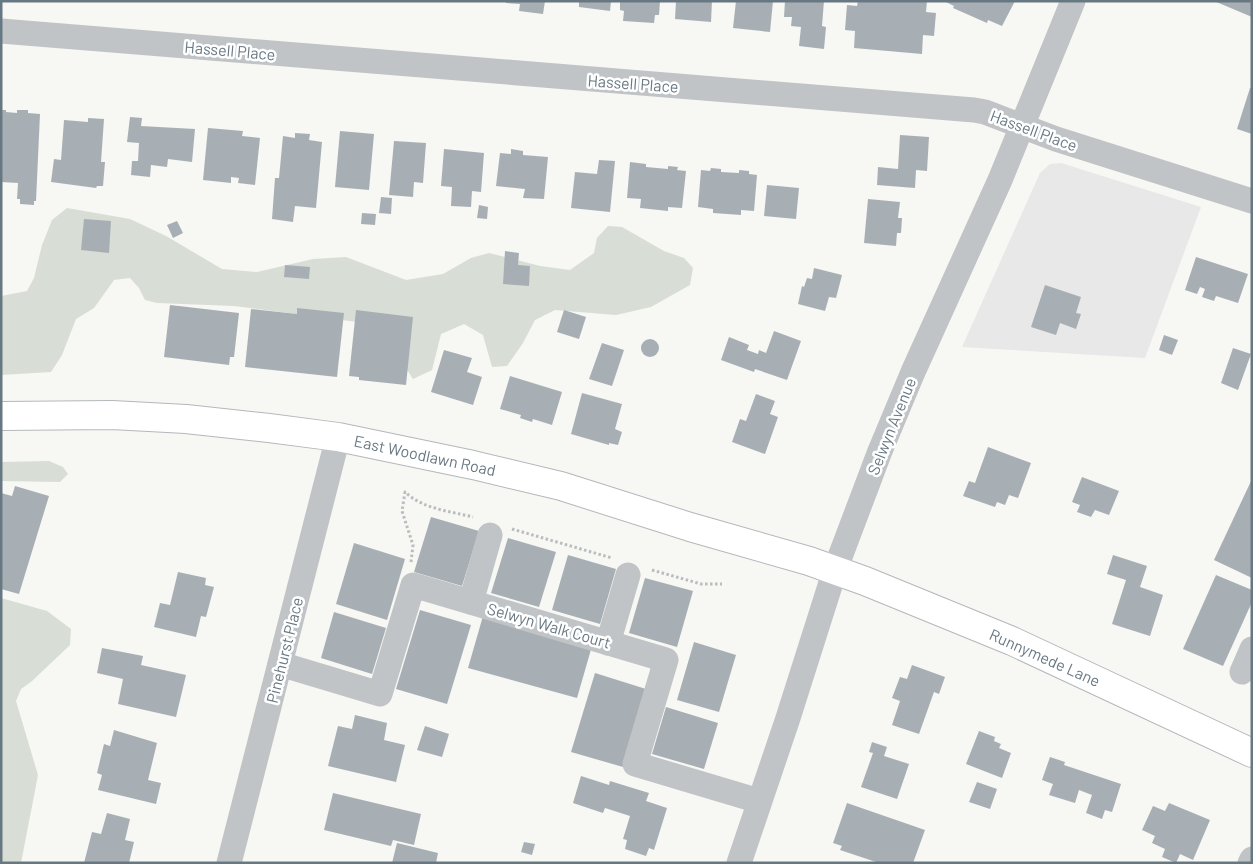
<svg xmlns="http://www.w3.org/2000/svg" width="1253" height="864" viewBox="0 0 1253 864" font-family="Barlow,sans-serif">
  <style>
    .built { fill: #e7e8e7 }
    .green { fill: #d8ddd5 }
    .building { fill: #a8afb4 }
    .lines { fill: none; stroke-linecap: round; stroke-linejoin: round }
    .major-casing { stroke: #b4b8bb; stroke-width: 30 }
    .path { stroke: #babdbf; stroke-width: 3; stroke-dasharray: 2.5 2.5; stroke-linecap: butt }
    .minor { stroke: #c0c4c7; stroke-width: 25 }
    .major { stroke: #fff; stroke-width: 28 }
    .labels { text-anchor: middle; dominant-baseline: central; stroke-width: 5; stroke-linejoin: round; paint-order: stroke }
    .street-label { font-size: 16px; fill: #687883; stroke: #fff }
  </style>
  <rect width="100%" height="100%" fill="#f7f7f4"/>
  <!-- built -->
  <path class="built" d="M1061 163 1201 207 1145 358 962 347 1040 173 1050 164Z"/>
  <!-- green -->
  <g class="green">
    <path d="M67 208 130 219 166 236 222 269 257 272 313 259 346 257 406 280 443 274 471 258 489 253 540 266 570 270 594 253 597 238 608 226 622 227 664 251 684 258 693 268 690 285 651 307 616 315 555 310 535 320 523 343 507 366 492 367 483 335 464 324 441 334 432 370 413 379 395 351 365 323 234 306 157 303 145 300 139 288 130 278 114 280 94 308 76 319 62 355 51 372 1 375V296L27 291 34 278 42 245 52 220Z"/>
    <path d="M49 461 63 467 68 474 60 482 1 481V462Z"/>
    <path d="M1 598 47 611 71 629 70 645 32 681 21 689 16 701 38 775 21 863H1Z"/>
  </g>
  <!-- building -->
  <g class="building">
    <path d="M506 1H545L543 14 519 11 520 4 506 3Z"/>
    <path d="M579 1H611L610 11 579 7Z"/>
    <path d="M620 1H660L659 15H655L654 23 623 21 624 11 620 10Z"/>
    <path d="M676 1H712L711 22 675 19Z"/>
    <path d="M736 1H773L770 32 733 28Z"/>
    <path d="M785 1H824L822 26 826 27 824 49 799 46 801 27 791 26 792 17H784Z"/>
    <path d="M858 1H927L926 12 936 13 934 36 923 35 922 54 854 48 855 31 845 30 847 5 857 6Z"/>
    <path d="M944 1H1015L1002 26 988 20 987 23 953 8 954 6Z"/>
    <path d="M1214 1H1252V17Z"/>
    <path d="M1250 88H1252V134L1237 129Z"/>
    <path d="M1 110H6V112L17 113V110H28V113L40 114 36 201H34V205L20 204V199H17L18 183 1 182Z"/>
    <path d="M130 117 142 118 141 126 195 129 192 162 168 159 167 167 151 165 150 177 131 175 132 161H138L139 143 127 142Z"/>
    <path d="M88 118 104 119 101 162H105L103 186H97L96 188 51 182 54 159 61 160 64 120 88 122Z"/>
    <path d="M208 128 243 131 242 136 260 138 255 185 238 183 239 178 231 177V183L203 180Z"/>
    <path d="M340 131 374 134 369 190 335 187Z"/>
    <path d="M295 133 310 134 309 140 322 142 316 208 295 206 293 222 272 219 275 178H279L283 136 295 138Z"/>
    <path d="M900 135 929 137 927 171 916 170 915 188 877 185 878 167 898 169Z"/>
    <path d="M394 141 426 143 423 183 414 182 413 197 389 195Z"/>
    <path d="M444 149 484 153 481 192 472 191 471 207 451 206 452 187 441 186Z"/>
    <path d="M511 149 523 151V155L548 157 544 199 523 198 525 189 496 186 500 153 511 154Z"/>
    <path d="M599 160 615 161 610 212 571 208 575 172 597 174Z"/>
    <path d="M630 162 646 164V167L668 169V166L678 167 677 170 686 171 682 208 668 207V211L640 208 641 199 627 198Z"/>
    <path d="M711 168 721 169V172L739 173V170L749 171V174L757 175 754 211 741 210V215L713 213V209L698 207 701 170 710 171Z"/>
    <path d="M767 185 799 188 796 219 764 216Z"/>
    <path d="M381 197 392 198 391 214 379 213Z"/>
    <path d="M868 199 900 202 898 218H902L901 233H897L896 246 864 243Z"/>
    <path d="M479 205 488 207 487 219 477 218Z"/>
    <path d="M362 213 376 214 375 225 361 224Z"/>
    <path d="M84 219 111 221 109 253 81 250Z"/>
    <path d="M177 221 183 233 173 238 167 225Z"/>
    <path d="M505 251 519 253 518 265 530 266 529 286 503 284Z"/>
    <path d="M1196 257 1248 274 1238 303 1216 296 1214 301 1202 297 1205 289 1200 287 1197 294 1185 290Z"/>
    <path d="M285 265 310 267 309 279 284 277Z"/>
    <path d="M814 268 842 275 836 298 829 297 825 311 798 304 802 286 804 287 807 278 812 279Z"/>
    <path d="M1045 285 1081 297 1076 313 1081 314 1076 329 1060 323 1056 335 1031 327Z"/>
    <path d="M170 305 239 313 234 357H230L229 365 164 357Z"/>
    <path d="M297 308 344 313 337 377 245 367 251 309 297 314Z"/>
    <path d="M356 310 413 317 406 385 359 380V377L349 376Z"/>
    <path d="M564 310 586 317 579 339 557 332Z"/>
    <path d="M774 331 801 341 787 380 755 369 754 372 721 360 729 337 749 345 747 350 758 354 759 350 766 353Z"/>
    <path d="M1164 335 1178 340 1172 355 1159 350Z"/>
    <circle cx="650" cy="348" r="9"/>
    <path d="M602 343 624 350 612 386 589 379Z"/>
    <path d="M1233 348 1251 354 1238 390 1221 383Z"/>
    <path d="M444 350 472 358 467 372 482 377 473 405 431 392Z"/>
    <path d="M510 376 562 392 552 425 533 419 532 422 520 418 521 415 500 409Z"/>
    <path d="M582 393 622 404 615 429 622 432 618 445 609 443V445L571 434Z"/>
    <path d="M756 394 775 401 770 414 778 417 765 454 732 442 740 419 746 421Z"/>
    <path d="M988 447 1031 463 1018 498 1009 495 1005 505 997 502 995 507 963 496 969 481 975 483Z"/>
    <path d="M1082 477 1119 491 1109 515 1095 510 1091 517 1077 512 1080 505 1072 502Z"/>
    <path d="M1252 479V578L1214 560Z"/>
    <path d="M15 486 49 496 19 594 1 589V493L12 496Z"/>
    <path d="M431 517 479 531 462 586 414 572Z"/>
    <path d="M508 538 556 552 539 607 491 593Z"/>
    <path d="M354 543 405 559 387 620 336 604Z"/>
    <path d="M568 555 616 569 600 624 552 610Z"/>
    <path d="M1113 555 1147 566 1140 587 1163 595 1150 636 1112 624 1126 580 1107 574Z"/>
    <path d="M178 572 206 578 205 585 214 587 206 617 201 616 196 637 154 627 160 603 170 605Z"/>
    <path d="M1216 575 1252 590V602L1223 666 1183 649Z"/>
    <path d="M645 578 693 591 677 647 629 633Z"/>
    <path d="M420 610 471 625 447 704 396 689Z"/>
    <path d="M334 612 386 628 372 674 321 658Z"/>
    <path d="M483 616 592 646 577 698 468 668Z"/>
    <path d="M694 642 736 655 719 712 677 700Z"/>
    <path d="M102 648 143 656 141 665 186 675 176 717 118 704 123 679 97 673Z"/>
    <path d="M912 665 945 677 939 694 934 692 919 734 892 725 900 701 892 698 900 677 907 679Z"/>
    <path d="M595 673 646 689 623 767 571 752Z"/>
    <path d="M666 707 718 723 704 769 652 754Z"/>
    <path d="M355 715 387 723 384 740 405 745 396 782 328 766 338 726 352 729Z"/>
    <path d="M425 726 449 734 442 757 417 750Z"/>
    <path d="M114 730 157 743 148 780 161 783 156 804 98 790 102 775 97 773 104 744 110 746Z"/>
    <path d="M979 731 995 737 994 741 1001 744 999 748 1011 753 1002 778 966 764Z"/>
    <path d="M872 742 887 747 884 756 909 764 897 799 861 787 873 753 869 752Z"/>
    <path d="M1050 757 1065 762 1064 765 1121 784 1112 812 1105 810 1102 819 1086 813 1092 795 1079 790 1075 803 1049 795 1053 784 1042 780Z"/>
    <path d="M581 776 609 785 610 781 649 793 646 801 667 808 654 850 649 848 646 856 625 849 627 840 623 839 630 816 605 808 603 813 573 803Z"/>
    <path d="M977 782 997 789 990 809 969 802Z"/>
    <path d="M333 793 421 814 414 845 393 840 391 846 324 830Z"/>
    <path d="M847 803 925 830 913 863H879L840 850 842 846 833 843Z"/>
    <path d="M1169 803 1210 820 1193 860 1180 854 1176 863 1162 857 1165 849 1152 843 1155 836 1142 830 1153 806 1165 811Z"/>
    <path d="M107 813 130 819 125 840 134 842 129 863H84L92 832 101 834Z"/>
    <path d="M524 842 535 844 532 855 521 852Z"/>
    <path d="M397 843 438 853 436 863H392Z"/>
  </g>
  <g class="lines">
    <defs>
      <path id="major" d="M1 416 112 415 186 419 269 428 338 437 473 465 561 486 690 527 809 561 865 581 1012 641 1252 753"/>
    </defs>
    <!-- major casing -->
    <use href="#major" class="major-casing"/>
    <!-- path -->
    <g class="path">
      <path d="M512 529 612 558"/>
      <path d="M411 562 413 545 402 511 405 492C423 509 449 511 473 517"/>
      <path d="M652 570 701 584H722"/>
    </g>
    <!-- minor -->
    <g class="minor">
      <path d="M1 31 974 110 985 112 1056 139 1252 201"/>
      <path d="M471 602 490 535"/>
      <path d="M608 643 628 575"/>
      <path d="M280 664 380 694 413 585 666 660 635 764 759 801"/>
      <path d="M1242 672 1252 649"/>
      <path d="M229 863 338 437"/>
      <path d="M739 863 788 718 835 570 880 451 913 372 1000 180 1073 1"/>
      <path d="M1250 863 1252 859"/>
    </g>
    <!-- major -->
    <use href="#major" class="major"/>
  </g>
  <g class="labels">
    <!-- street labels -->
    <g class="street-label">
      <text transform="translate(230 50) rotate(5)">Hassell Place</text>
      <text transform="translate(633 83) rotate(4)">Hassell Place</text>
      <text transform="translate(1034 130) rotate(20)">Hassell Place</text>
      <text transform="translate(891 426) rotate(-68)">Selwyn Avenue</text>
      <text transform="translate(425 455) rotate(12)">East Woodlawn Road</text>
      <text transform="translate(549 625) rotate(16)">Selwyn Walk Court</text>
      <text transform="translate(284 650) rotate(-76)">Pinehurst Place</text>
      <text transform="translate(1045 657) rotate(24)">Runnymede Lane</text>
    </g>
  </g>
  <!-- border -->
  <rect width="1253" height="864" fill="none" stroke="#687883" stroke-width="5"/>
</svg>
